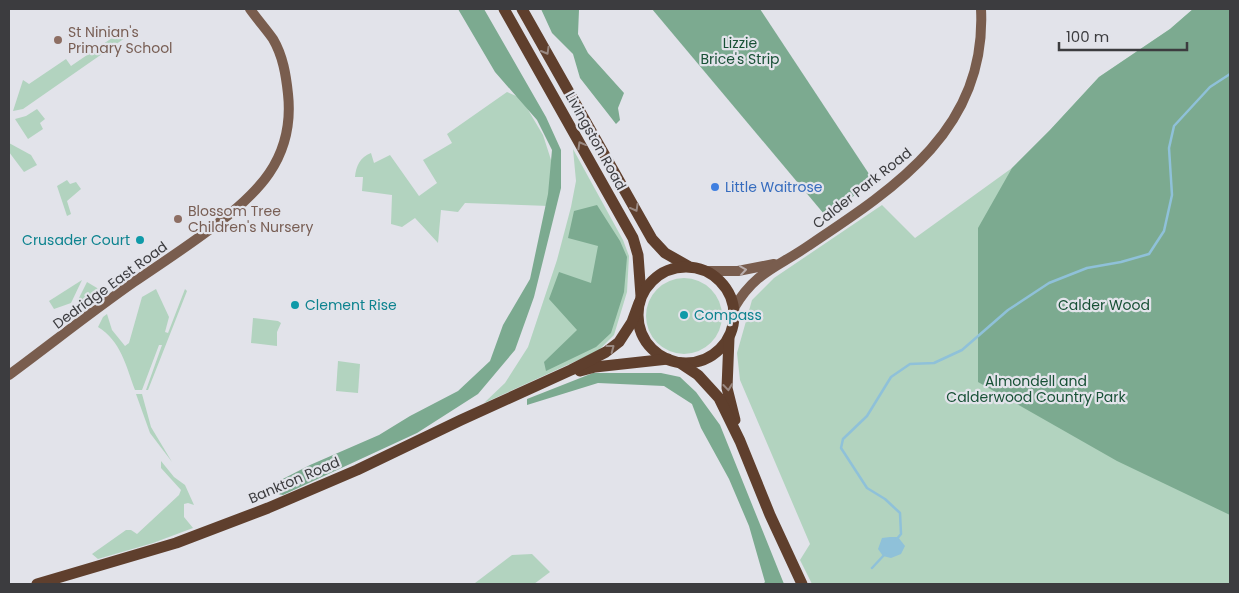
<svg xmlns="http://www.w3.org/2000/svg" width="1239" height="593" viewBox="0 0 1239 593" font-family="Poppins,sans-serif">
  <style>
    .green { fill: #b2d3bf }
    .forest { fill: #7caa90 }
    .water { fill: #8fc1d9 }
    .lines { fill: none; stroke-linecap: round; stroke-linejoin: round }
    .stream { stroke: #8fc1d9; stroke-width: 2.5 }
    .secondary { stroke: #795d4e; stroke-width: 10 }
    .primary { stroke: #5f3f2d; stroke-width: 11 }
    .oneway { stroke: #9a8982 }
    .oneway2 { stroke: #b8adac }
    .education-dot { fill: #8d6e63; stroke: #e2e3ea; stroke-width: 2 }
    .shop-dot { fill: #3f7fe0; stroke: #e2e3ea; stroke-width: 2 }
    .culture-dot { fill: #0f9aa8; stroke: #e2e3ea; stroke-width: 2 }
    .labels { text-anchor: middle; dominant-baseline: central; stroke-width: 4.5; stroke-linejoin: round; paint-order: stroke }
    .education-label { font-size: 14px; fill: #785e54; stroke: #e2e3ea; text-anchor: start }
    .park-label { font-size: 14px; fill: #185136; stroke: #e2e3ea }
    .street-label { font-size: 14px; fill: #3c3c3f; stroke: #e2e3ea }
    .shop-label { font-size: 14px; fill: #366cbe; stroke: #e2e3ea; text-anchor: start }
    .culture-label { font-size: 14px; fill: #0d838f; stroke: #e2e3ea; text-anchor: start }
  </style>
  <rect width="100%" height="100%" fill="#e2e3ea"/>
  <!-- green -->
  <g class="green">
    <path d="M1193 9H1230V584H812L800 560 810 544 740 380 737 353 752 300 774 278 882 205 915 238 1012 168 1050 130 1099 77 1170 29Z"/>
    <path d="M131 25 135 31 23 109 13 111 23 80 29 84 66 59 71 66Z"/>
    <path d="M507 92 521 98 543 135 552 163 549 206 465 203 458 212 441 210 438 243 415 218 402 227 391 224 392 195 362 191 363 177H355C356 166 360 157 371 153L374 163 390 155 419 196 437 183 423 160 452 143 447 134Z"/>
    <path d="M37 109 45 119 40 123 43 129 28 139 15 119 26 116Z"/>
    <path d="M9 143 31 155 37 165 24 172 9 152Z"/>
    <path d="M573 149 623 240 629 256 627 292 614 335 598 351 484 403 505 383 528 347 557 260 571 207 576 181Z"/>
    <path d="M67 180 70 184 76 182 81 189 67 201 71 214 67 216 57 186Z"/>
    <circle cx="684" cy="316" r="38"/>
    <path d="M82 280 71 303 54 309 49 301Z"/>
    <path d="M87 282 97 288 101 295 91 302 80 304 78 300Z"/>
    <path d="M156 289 169 317 165 332 168 333 185 289 187 291 148 390H146L162 345H159L142 390H135C126 366 121 341 98 327L103 317 107 314 112 330 125 346 129 343 142 297Z"/>
    <path d="M253 318 278 321 281 323 277 332V346L251 343Z"/>
    <path d="M338 361 360 364 358 393 336 391Z"/>
    <path d="M136 394H142L151 427 172 462 150 433Z"/>
    <path d="M161 461 174 477 185 485 194 505 188 503 184 504V517L193 528 153 543 98 559 92 554 126 530H131L137 534 179 495 181 490 161 468Z"/>
    <path d="M532 554 550 572 534 584H477L475 583 512 555Z"/>
  </g>
  <!-- forest -->
  <g class="forest">
    <path d="M458 9H484L546 117 561 150V188L534 297 515 350 478 394 417 433 283 495 272 493 273 484 310 465 379 435 410 416 458 391 490 361 503 325 530 279 548 194 552 150 537 120 495 72Z"/>
    <path d="M541 9 579 10 578 34 588 53 624 93 618 108 620 120 616 124 580 78 573 54 552 33Z"/>
    <path d="M652 9H760L875 183 824 214Z"/>
    <path d="M1193 9H1230V515L1117 461 978 382V228L1012 168 1050 130 1099 77 1170 29Z"/>
    <path d="M597 205 620 241 627 257 624 292 611 333 596 347 546 371 544 362 577 330 549 299 559 272 591 283 598 246 568 238 574 211Z"/>
    <path d="M593 373H661L680 377 696 392 720 425 784 584H763L765 582 749 526 729 479 701 428 692 404 664 386 598 383 527 405V399Z"/>
  </g>
  <!-- water -->
  <path class="water" d="M890 537H898L905 546 901 554 891 558 883 556 878 549 882 538Z"/>
  <g class="lines">
    <!-- stream -->
    <g class="stream">
      <path d="M896 540 901 534 900 513 885 499 867 488 841 448 843 439 867 416 891 377 910 364 934 363 962 350 1008 310 1049 283 1087 268 1121 262 1149 254 1164 231 1172 195 1169 148 1174 126 1210 87 1230 74"/>
      <path d="M872 568 885 554"/>
    </g>
    <!-- secondary -->
    <g class="secondary">
      <path d="M706 271H738L774 264"/>
      <path d="M734 308C755 272 776 268 808 246 897 187 987 128 981 9"/>
      <path d="M9 375C51 344 91 312 134 282 159 265 185 248 209 230 257 195 295 159 288 94 286 75 283 56 273 39 266 29 257 19 250 9"/>
    </g>
    <!-- primary -->
    <g class="primary">
      <path d="M504 9 633 238 638 255 641 296"/>
      <path d="M522 9 652 239 665 253 688 266"/>
      <circle cx="686" cy="315" r="48"/>
      <path d="M729 338 727 388 735 420"/>
      <path d="M680 363 698 375 719 398 740 441 770 515 802 584"/>
      <path d="M580 371 595 367 668 359"/>
      <path d="M37 584 176 543 268 508 357 470 461 420 571 370 606 352 619 342 632 322 639 303"/>
    </g>
  </g>
  <!-- one-way arrows -->
  <defs><path id="oneway-chevron" d="M-2-3.5L2.5 0L-2 3.5" fill="none" stroke-width="1.6" stroke-linecap="round" stroke-linejoin="round" transform="scale(1.25)"/></defs>
  <g class="oneway">
    <use href="#oneway-chevron" transform="translate(546 51) rotate(60)"/>
    <use href="#oneway-chevron" transform="translate(581 145) rotate(-119)"/>
    <use href="#oneway-chevron" transform="translate(635 208) rotate(61)"/>
    <use href="#oneway-chevron" transform="translate(611 348) rotate(-37)"/>
    <use href="#oneway-chevron" transform="translate(728 387) rotate(84)"/>
  </g>
  <use class="oneway2" href="#oneway-chevron" transform="translate(743 270) rotate(-8)"/>
  <!-- markers -->
  <g class="education-dot">
    <circle cx="58" cy="40" r="5"/>
    <circle cx="178" cy="219" r="5"/>
  </g>
  <circle class="shop-dot" cx="715" cy="187" r="5"/>
  <g class="culture-dot">
    <circle cx="140" cy="240" r="5"/>
    <circle cx="295" cy="305" r="5"/>
    <circle cx="684" cy="315" r="5"/>
  </g>
  <g class="labels">
    <!-- education labels -->
    <g class="education-label">
      <text x="68" y="32">St Ninian's<tspan x="68" dy="16">Primary School</tspan></text>
      <text x="188" y="211">Blossom Tree<tspan x="188" dy="16">Children's Nursery</tspan></text>
    </g>
    <!-- park labels -->
    <g class="park-label">
      <text x="740" y="43">Lizzie<tspan x="740" dy="16">Brice's Strip</tspan></text>
      <text x="1104" y="305">Calder Wood</text>
      <text x="1036" y="381">Almondell and<tspan x="1036" dy="16">Calderwood Country Park</tspan></text>
    </g>
    <!-- street labels -->
    <g class="street-label">
      <text transform="translate(596 141) rotate(61)">Livingston Road</text>
      <text transform="translate(862 188) rotate(-38)">Calder Park Road</text>
      <text transform="translate(110 285) rotate(-36)">Dedridge East Road</text>
      <text transform="translate(294 480) rotate(-23)">Bankton Road</text>
    </g>
    <!-- shop labels -->
    <g class="shop-label">
      <text x="725" y="187">Little Waitrose</text>
    </g>
    <!-- culture labels -->
    <g class="culture-label">
      <text x="130" y="240" text-anchor="end">Crusader Court</text>
      <text x="305" y="305">Clement Rise</text>
      <text x="694" y="315">Compass</text>
    </g>
  </g>
  <!-- border -->
  <rect width="1239" height="593" fill="none" stroke="#3c3c3f" stroke-width="20"/>
  <!-- scale -->
  <path d="M1059 42v8h128v-8" fill="none" stroke="#3c3c3f" stroke-width="2.5"/>
  <text x="1066" y="42" font-size="15" fill="#3c3c3f" stroke="#e2e3ea" stroke-width="4" paint-order="stroke">100 m</text>
</svg>
